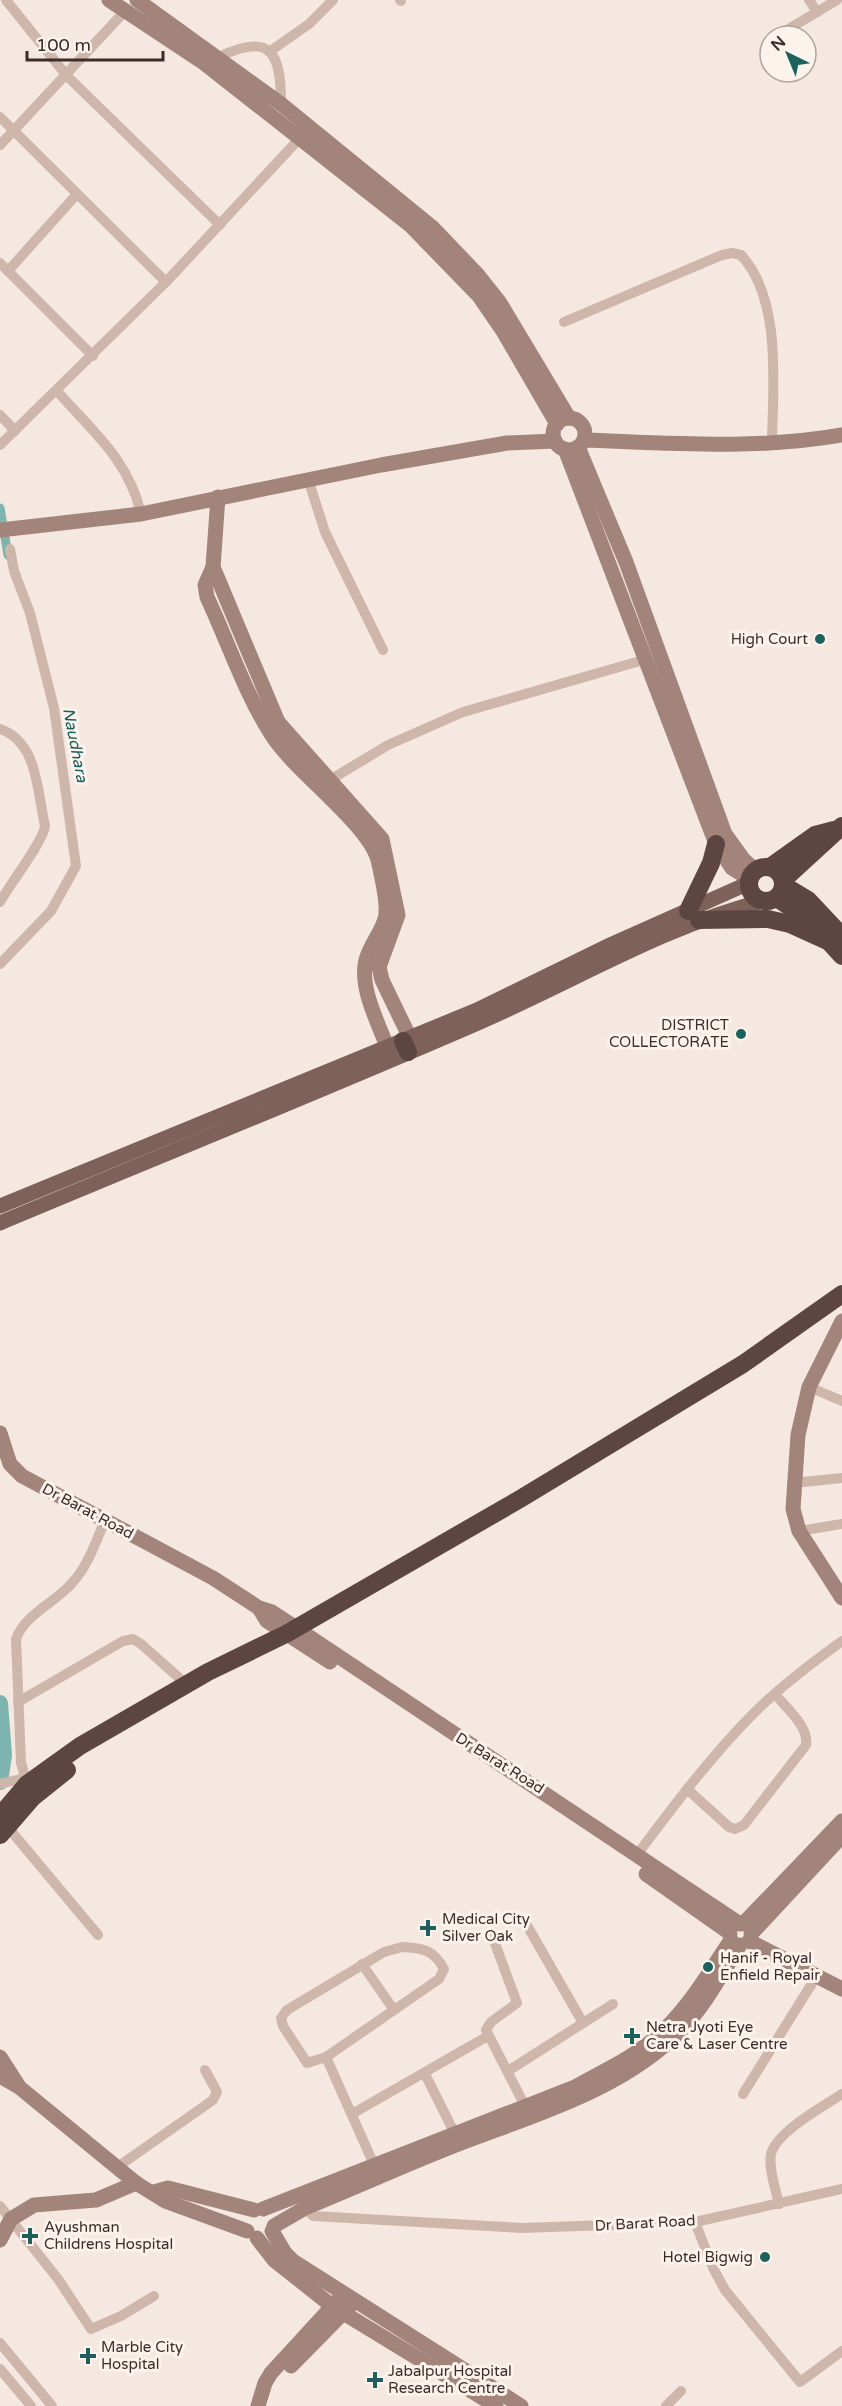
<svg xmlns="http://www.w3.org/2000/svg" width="842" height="2406" viewBox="0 0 842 2406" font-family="'Varela Round',sans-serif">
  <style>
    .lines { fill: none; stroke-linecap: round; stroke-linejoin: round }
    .canal { stroke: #7db4af; stroke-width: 9 }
    .river { stroke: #7db4af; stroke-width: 16 }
    .street { stroke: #ceb6aa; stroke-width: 10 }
    .secondary { stroke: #a2847b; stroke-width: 15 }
    .primary { stroke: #7e625a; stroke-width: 15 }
    .highway { stroke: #5d4641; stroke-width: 18 }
    .poi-dot { fill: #1c615c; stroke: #fcf3ed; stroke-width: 2 }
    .labels { text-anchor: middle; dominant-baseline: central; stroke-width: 6; stroke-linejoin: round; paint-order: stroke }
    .poi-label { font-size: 15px; fill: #3c2d2a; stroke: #fcf3ed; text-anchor: start }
    .street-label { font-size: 15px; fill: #3c2d2a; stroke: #fcf3ed }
    .water-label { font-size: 16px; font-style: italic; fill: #1c615c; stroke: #fcf3ed }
  </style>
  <rect width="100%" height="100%" fill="#f5e8e0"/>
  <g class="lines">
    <!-- canal -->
    <path class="canal" d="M0 508 8 555"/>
    <!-- river -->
    <path class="river" d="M0 1703 4 1755 0 1782"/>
    <!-- street -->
    <g class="street">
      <path d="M6 0 67 76 220 225"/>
      <path d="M400 0 401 1"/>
      <path d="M809 0 817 12"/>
      <path d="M777 36 837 0"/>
      <path d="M768 42 770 40"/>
      <path d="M269 52 309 24 333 0"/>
      <path d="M219 57C272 31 281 54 281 104"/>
      <path d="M0 117 166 282"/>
      <path d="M0 145 126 10"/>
      <path d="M0 263 93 356"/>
      <path d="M8 271 77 194"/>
      <path d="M564 322 722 255 732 253 741 255C782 299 773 386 772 442"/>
      <path d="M57 391C92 431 129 460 141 514"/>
      <path d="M0 415 15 431"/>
      <path d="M0 445 166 282 300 138"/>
      <path d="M308 479 325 532 383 650"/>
      <path d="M0 729C38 742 37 791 45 826 44 840 10 884 0 902"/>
      <path d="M325 783 388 745 463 712 647 659"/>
      <path d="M0 964 51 911 76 866 54 708 30 613 14 571 10 549"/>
      <path d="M809 1387 842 1401"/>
      <path d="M794 1483 842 1478"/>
      <path d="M799 1531 842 1524"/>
      <path d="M18 1702 123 1641 133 1639 141 1644 186 1684"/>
      <path d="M0 1784 25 1778"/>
      <path d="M29 1789 21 1763 16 1639C25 1614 55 1603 72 1583 88 1566 96 1541 105 1520"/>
      <path d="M687 1789 729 1827 735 1829 744 1825 806 1745C809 1726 786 1708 775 1694"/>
      <path d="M6 1825 98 1935"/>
      <path d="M636 1856C672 1808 708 1760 750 1717 778 1688 810 1664 842 1641"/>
      <path d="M528 1927 583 2023"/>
      <path d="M493 1938 517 2003 491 2022 486 2030 525 2106"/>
      <path d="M402 1947C423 1948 434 1950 444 1969L439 1979 326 2057 307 2063 283 2026 281 2018 287 2010 384 1952Z"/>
      <path d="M362 1964 394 2010"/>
      <path d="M326 2057 375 2167"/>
      <path d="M508 2071 613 2004"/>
      <path d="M425 2074 455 2134"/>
      <path d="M743 2094 816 1977"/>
      <path d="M352 2114 488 2036"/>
      <path d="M116 2168 213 2100 217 2092 205 2070"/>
      <path d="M779 2204C776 2190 768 2168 771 2154 776 2132 824 2106 842 2094"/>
      <path d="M0 2206 58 2279 91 2329 121 2316 154 2296"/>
      <path d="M305 2208 313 2216 522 2228 695 2222 842 2189"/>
      <path d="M695 2222 713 2268 725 2290 800 2382 842 2351"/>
      <path d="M0 2343 52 2406"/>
      <path d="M0 2369 31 2406"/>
      <path d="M666 2406 681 2391"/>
    </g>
    <!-- secondary -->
    <g class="secondary">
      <path d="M109 0 204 63 410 225 479 296 503 331 557 424"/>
      <path d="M137 0 281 104 432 227 477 274 500 303 569 418"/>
      <circle cx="569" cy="434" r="16"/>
      <path d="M584 440C669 443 758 450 842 435"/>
      <path d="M578 447 626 562 725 834 743 859 756 871"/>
      <path d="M565 449 716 844 732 868 750 879"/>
      <path d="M218 497 213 567 205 585 207 597C228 642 246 696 273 737 297 773 368 824 378 860 381 873 389 907 385 919 381 933 370 945 366 960 359 987 378 1022 387 1047"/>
      <path d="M0 530 141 514 381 465 507 443 555 441"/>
      <path d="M213 567 278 722 382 839 398 915 379 967 382 980 410 1038"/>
      <path d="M842 1321 809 1387 798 1435 793 1509 799 1531 842 1598"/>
      <path d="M0 1433 10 1464 22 1476 213 1578 259 1608 272 1612 740 1924"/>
      <path d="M259 1608 267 1621 330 1662"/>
      <path d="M646 1874 730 1933"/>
      <path d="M743 1924 842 1821"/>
      <path d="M751 1934 842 1836"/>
      <path d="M749 1941 842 1989"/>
      <path d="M0 2057 18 2085"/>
      <path d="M0 2076 19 2087 136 2183 165 2201 247 2231"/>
      <path d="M154 2192 168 2188 254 2210"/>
      <path d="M263 2209 575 2087C601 2072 631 2059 654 2039 686 2012 708 1974 731 1940"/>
      <path d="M274 2226 305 2208C357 2187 409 2163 461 2143 537 2114 625 2089 683 2028 706 2004 722 1973 740 1945"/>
      <path d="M272 2231 285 2253 293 2261 521 2406"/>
      <path d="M257 2238 274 2260 332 2306 496 2406"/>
      <path d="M0 2240 11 2219 34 2205 96 2200 136 2183"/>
      <path d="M291 2366 350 2306"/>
      <path d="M258 2406 265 2383 271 2373 338 2300"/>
    </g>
    <!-- primary -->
    <g class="primary">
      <path d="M0 1206 477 1010 612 944 749 883"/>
      <path d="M0 1223C160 1156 321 1091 480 1022 575 981 662 927 763 901"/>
    </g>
    <!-- highway -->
    <g class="highway">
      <circle cx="766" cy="884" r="17"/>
      <path d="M770 867 815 835 834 830"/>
      <path d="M783 880 842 826"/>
      <path d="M783 885 808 900 842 936"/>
      <path d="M777 898 809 920 842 956"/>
      <path d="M688 911 711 863 716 844"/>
      <path d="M699 920 768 919 790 924 832 943"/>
      <path d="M403 1041 408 1052"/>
      <path d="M0 1816 27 1784 80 1746 208 1672 286 1634 520 1499 743 1364 842 1294"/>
      <path d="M0 1835 32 1798 67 1770"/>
    </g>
  </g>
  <!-- markers -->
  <g class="poi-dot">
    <circle cx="820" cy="639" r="6"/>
    <circle cx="741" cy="1034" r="6"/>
    <path d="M425 1919h6v6h6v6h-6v6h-6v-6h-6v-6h6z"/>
    <circle cx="708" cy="1967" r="6"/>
    <path d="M629 2027h6v6h6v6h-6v6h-6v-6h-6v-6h6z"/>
    <path d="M27 2227h6v6h6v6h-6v6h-6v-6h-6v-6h6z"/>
    <circle cx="765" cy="2257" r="6"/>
    <path d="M85 2347h6v6h6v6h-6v6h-6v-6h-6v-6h6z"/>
    <path d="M372 2371h6v6h6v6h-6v6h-6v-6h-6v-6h6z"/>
  </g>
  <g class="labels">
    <!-- poi labels -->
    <g class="poi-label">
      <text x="808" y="639" text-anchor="end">High Court</text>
      <text x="729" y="1025" text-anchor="end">DISTRICT<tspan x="729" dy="17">COLLECTORATE</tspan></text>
      <text x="442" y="1919">Medical City<tspan x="442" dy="17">Silver Oak</tspan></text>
      <text x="720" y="1958">Hanif - Royal<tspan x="720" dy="17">Enfield Repair</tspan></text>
      <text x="646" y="2027">Netra Jyoti Eye<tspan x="646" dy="17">Care &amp; Laser Centre</tspan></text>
      <text x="44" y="2227">Ayushman<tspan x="44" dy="17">Childrens Hospital</tspan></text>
      <text x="753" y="2257" text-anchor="end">Hotel Bigwig</text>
      <text x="101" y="2347">Marble City<tspan x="101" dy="17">Hospital</tspan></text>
      <text x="388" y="2371">Jabalpur Hospital<tspan x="388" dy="17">Research Centre</tspan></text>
    </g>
    <!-- street labels -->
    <g class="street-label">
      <text transform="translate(88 1511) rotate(28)">Dr Barat Road</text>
      <text transform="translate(500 1763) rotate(32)">Dr Barat Road</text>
      <text transform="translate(645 2223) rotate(-3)">Dr Barat Road</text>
    </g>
    <!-- water labels -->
    <g class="water-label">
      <text transform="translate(75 745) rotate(79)">Naudhara</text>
    </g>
  </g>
  <!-- north arrow -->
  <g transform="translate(788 54) rotate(317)"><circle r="28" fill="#fcf3ed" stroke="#afa49f" stroke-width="1.5"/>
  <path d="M0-4.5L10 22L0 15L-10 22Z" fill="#1c615c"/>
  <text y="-9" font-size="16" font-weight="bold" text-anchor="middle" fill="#3c2d2a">N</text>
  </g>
  <!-- scale -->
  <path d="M27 51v9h136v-9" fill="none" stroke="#3c2d2a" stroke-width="3"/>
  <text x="36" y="51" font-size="18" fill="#3c2d2a" stroke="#fcf3ed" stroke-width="4.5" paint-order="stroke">100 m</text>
</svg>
